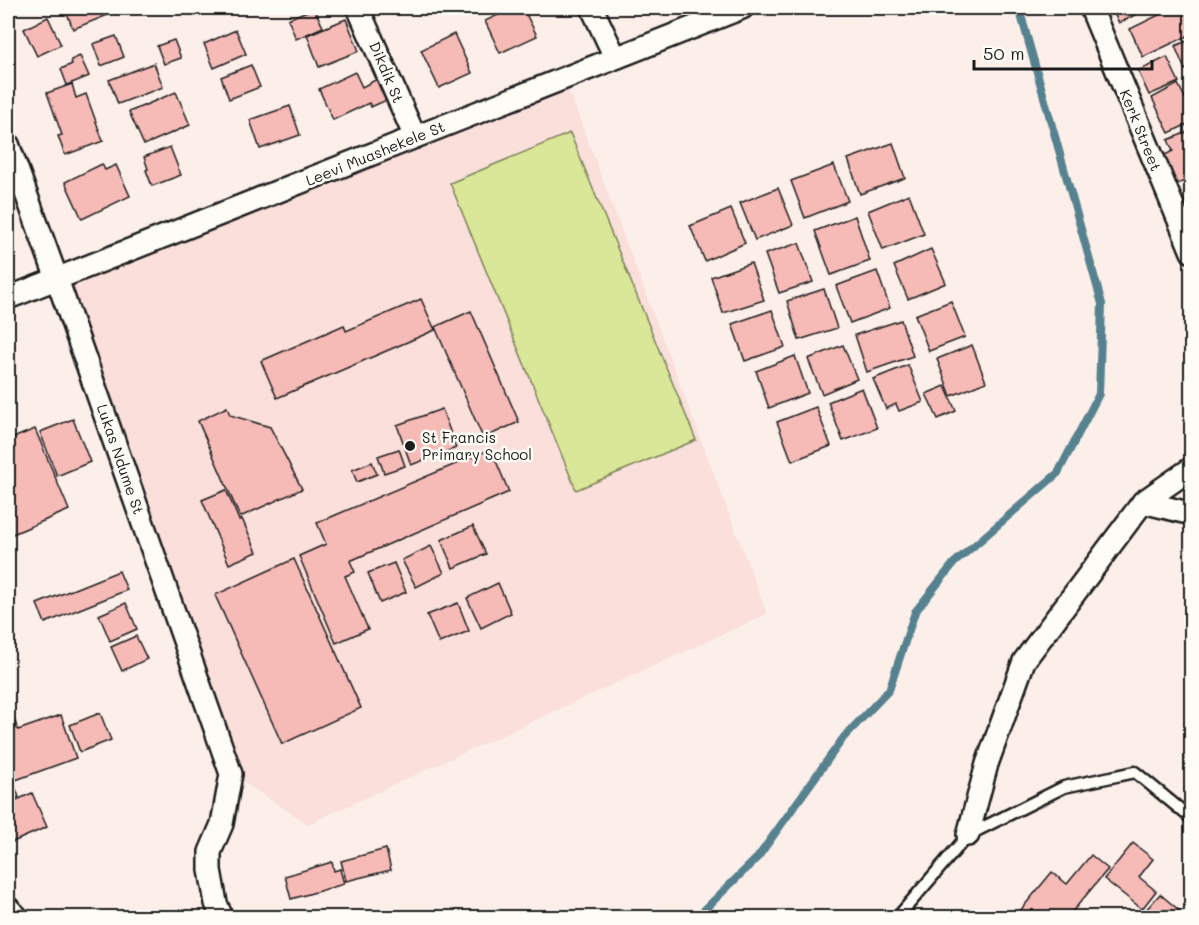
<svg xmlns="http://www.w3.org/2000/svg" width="1199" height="925" viewBox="0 0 1199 925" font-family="Mali,sans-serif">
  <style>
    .built { fill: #fadfdb }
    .green { fill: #dae799; stroke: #7b825a; stroke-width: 1.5 }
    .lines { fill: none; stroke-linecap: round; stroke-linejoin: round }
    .stream { stroke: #56818f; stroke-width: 8 }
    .building { fill: #f6bab7; stroke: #1c1c1c; stroke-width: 1.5 }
    .service-casing { stroke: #1c1c1c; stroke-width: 15 }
    .minor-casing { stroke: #1c1c1c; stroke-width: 26 }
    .service { stroke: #fdfcf7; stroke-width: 10 }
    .minor { stroke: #fdfcf7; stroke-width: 21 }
    .poi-dot { fill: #1c1c1c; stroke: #fdfcf7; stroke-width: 2 }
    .labels { text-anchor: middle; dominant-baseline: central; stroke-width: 5; stroke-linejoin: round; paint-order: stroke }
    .street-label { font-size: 15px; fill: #1c1c1c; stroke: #fdfcf7 }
    .poi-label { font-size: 15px; fill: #1c1c1c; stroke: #fdfcf7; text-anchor: start }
  </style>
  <rect width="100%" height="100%" fill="#fcefea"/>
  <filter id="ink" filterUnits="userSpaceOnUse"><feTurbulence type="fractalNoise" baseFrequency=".0167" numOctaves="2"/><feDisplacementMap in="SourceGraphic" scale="12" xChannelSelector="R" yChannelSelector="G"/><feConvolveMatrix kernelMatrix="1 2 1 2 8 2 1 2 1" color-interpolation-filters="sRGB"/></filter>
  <g filter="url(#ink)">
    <!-- built -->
    <path class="built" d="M564 78 767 614 308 824 231 774 57 279Z"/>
    <!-- green -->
    <path class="green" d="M570 133 696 440 576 490 450 183Z"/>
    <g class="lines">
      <!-- stream -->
      <path class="stream" d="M696 918 758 857 844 737 889 690 915 612 954 563 1058 473 1099 394 1102 304 1019 8"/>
    </g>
    <!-- building -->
    <g class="building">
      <path d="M65 8H125L73 29Z"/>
      <path d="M314 8 323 27 296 39 288 19Z"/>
      <path d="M513 8H523L537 36 500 53 485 21Z"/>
      <path d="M1111 8H1146L1147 9 1119 23Z"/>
      <path d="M1173 8H1192V34L1143 57 1130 29Z"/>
      <path d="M48 17 61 45 37 56 24 29Z"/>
      <path d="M346 19 359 51 319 67 307 35Z"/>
      <path d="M236 30 246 54 214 68 204 44Z"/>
      <path d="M454 34 472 73 439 88 421 50Z"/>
      <path d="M116 36 124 57 101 66 93 44Z"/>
      <path d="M1192 39V67L1185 70 1175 46Z"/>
      <path d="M174 40 181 58 164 64 157 46Z"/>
      <path d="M80 56 89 76 67 85 61 69 72 64 71 60Z"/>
      <path d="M1167 57 1179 82 1149 95 1138 71Z"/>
      <path d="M154 63 163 87 118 104 109 80Z"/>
      <path d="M251 65 260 87 229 99 221 77Z"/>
      <path d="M355 72 362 87 379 78 389 99 371 107 369 103 333 120 319 89Z"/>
      <path d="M72 84 76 98 86 94 103 141 65 155 58 136 62 135 47 93Z"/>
      <path d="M1178 84 1192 112V122L1169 133 1152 98Z"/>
      <path d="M176 92 190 125 144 145 129 112Z"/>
      <path d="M290 106 300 135 260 149 250 120Z"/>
      <path d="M1192 130V178L1175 185 1163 156 1173 151 1168 140Z"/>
      <path d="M893 143 905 178 860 194 848 159Z"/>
      <path d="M170 147 181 175 152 186 146 170 148 169 144 157Z"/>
      <path d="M102 164 105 170 116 165 130 196 82 219 65 182Z"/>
      <path d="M834 165 848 201 805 218 791 181Z"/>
      <path d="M778 188 793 225 755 240 740 203Z"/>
      <path d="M909 194 924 234 883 250 868 211Z"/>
      <path d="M731 209 745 243 705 261 690 226Z"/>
      <path d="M855 216 870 261 831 275 815 231Z"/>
      <path d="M799 243 813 282 779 293 765 254Z"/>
      <path d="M931 249 946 283 908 299 894 266Z"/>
      <path d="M751 263 764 300 723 313 711 277Z"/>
      <path d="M877 271 890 308 850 323 836 286Z"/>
      <path d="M824 289 837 328 799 340 787 301Z"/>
      <path d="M421 299 435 330 277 398 261 361 344 325 346 331Z"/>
      <path d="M951 301 965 337 929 351 915 315Z"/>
      <path d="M772 310 785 347 745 361 732 324Z"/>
      <path d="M471 311 519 422 483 438 435 327Z"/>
      <path d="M901 320 913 356 867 372 855 335Z"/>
      <path d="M843 345 857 379 822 394 808 359Z"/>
      <path d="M972 345 986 382 951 396 937 359Z"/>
      <path d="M795 356 808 393 769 408 756 371Z"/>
      <path d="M908 365 923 402 899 411 896 404 886 409 873 379Z"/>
      <path d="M945 386 956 411 938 419 926 394Z"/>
      <path d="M862 388 877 428 843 441 828 402Z"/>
      <path d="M227 407 230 415 270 427 302 489 240 517 198 421Z"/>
      <path d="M816 407 831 446 792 461 777 422Z"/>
      <path d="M442 409 456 448 411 465 397 425Z"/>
      <path d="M73 419 90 462 57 476 40 432Z"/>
      <path d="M35 429 69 510 8 536V440Z"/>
      <path d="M399 449 405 466 384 473 378 456Z"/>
      <path d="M491 449 509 492 350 561 355 572 345 576 368 629 336 643 299 556 326 544 317 523Z"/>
      <path d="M372 462 377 474 357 482 352 470Z"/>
      <path d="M226 490 239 520 242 519 257 552 229 564 202 500Z"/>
      <path d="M473 526 486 554 453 568 441 540Z"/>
      <path d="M431 546 444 573 416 587 402 560Z"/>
      <path d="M294 559 361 708 282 744 215 595Z"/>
      <path d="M394 563 406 592 380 603 368 573Z"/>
      <path d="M119 571 127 590 45 623 37 604Z"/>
      <path d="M498 583 511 613 481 628 467 598Z"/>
      <path d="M126 603 137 629 110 641 99 615Z"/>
      <path d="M458 603 469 631 439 643 427 615Z"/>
      <path d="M136 636 147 659 122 671 111 647Z"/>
      <path d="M8 702 18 730 61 715 76 758 13 781 19 797 8 801Z"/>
      <path d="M100 713 111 740 80 752 70 725Z"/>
      <path d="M32 793 47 827 8 844V804Z"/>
      <path d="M1133 843 1153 859 1139 877 1156 891 1142 909 1104 879Z"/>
      <path d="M386 849 391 870 346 881 341 861Z"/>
      <path d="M1091 855 1108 869 1067 918H1014L1052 872 1067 884Z"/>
      <path d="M332 862 334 871 340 869 344 884 291 899 285 876Z"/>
      <path d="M1160 894 1188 918H1153L1145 911Z"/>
    </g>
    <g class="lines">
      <defs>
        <path id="service" d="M897 918 968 835 1064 787 1135 772 1192 819"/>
        <g id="minor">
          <path d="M358 8 415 137"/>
          <path d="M592 8 615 57"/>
          <path d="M1091 8 1192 252"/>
          <path d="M8 144 57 279 231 774 222 824 210 852V870L216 903 222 918"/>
          <path d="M8 298 742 8"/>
          <path d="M1143 502 1192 514"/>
          <path d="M968 835 987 764 1024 661 1143 502 1192 468"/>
          <path d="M8 908 18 918"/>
        </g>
      </defs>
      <!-- service casing -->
      <use href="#service" class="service-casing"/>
      <!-- minor casing -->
      <use href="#minor" class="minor-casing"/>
      <!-- service -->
      <use href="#service" class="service"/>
      <!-- minor -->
      <use href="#minor" class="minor"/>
    </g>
  </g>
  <!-- markers -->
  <circle class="poi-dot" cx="410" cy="446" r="6"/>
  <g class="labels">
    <!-- street labels -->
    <g class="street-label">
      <text transform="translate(387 72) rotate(67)">Dikdik St</text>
      <text transform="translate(1141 130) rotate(68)">Kerk Street</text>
      <text transform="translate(375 153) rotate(-22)">Leevi Muashekele St</text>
      <text transform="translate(121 459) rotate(71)">Lukas Ndume St</text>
    </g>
    <!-- poi labels -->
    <g class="poi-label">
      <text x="422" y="437">St Francis<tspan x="422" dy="17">Primary School</tspan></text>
    </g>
  </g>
  <!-- margin -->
  <rect width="1199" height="925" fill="none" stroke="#fdfcf7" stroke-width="30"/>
  <rect x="15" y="15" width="1169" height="895" fill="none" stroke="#1c1c1c" stroke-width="2" filter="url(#ink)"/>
  <!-- scale -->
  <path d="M974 60v9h178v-9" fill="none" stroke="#1c1c1c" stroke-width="3"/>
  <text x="983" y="60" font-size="18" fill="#1c1c1c" stroke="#fdfcf7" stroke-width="4.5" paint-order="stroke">50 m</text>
</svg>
